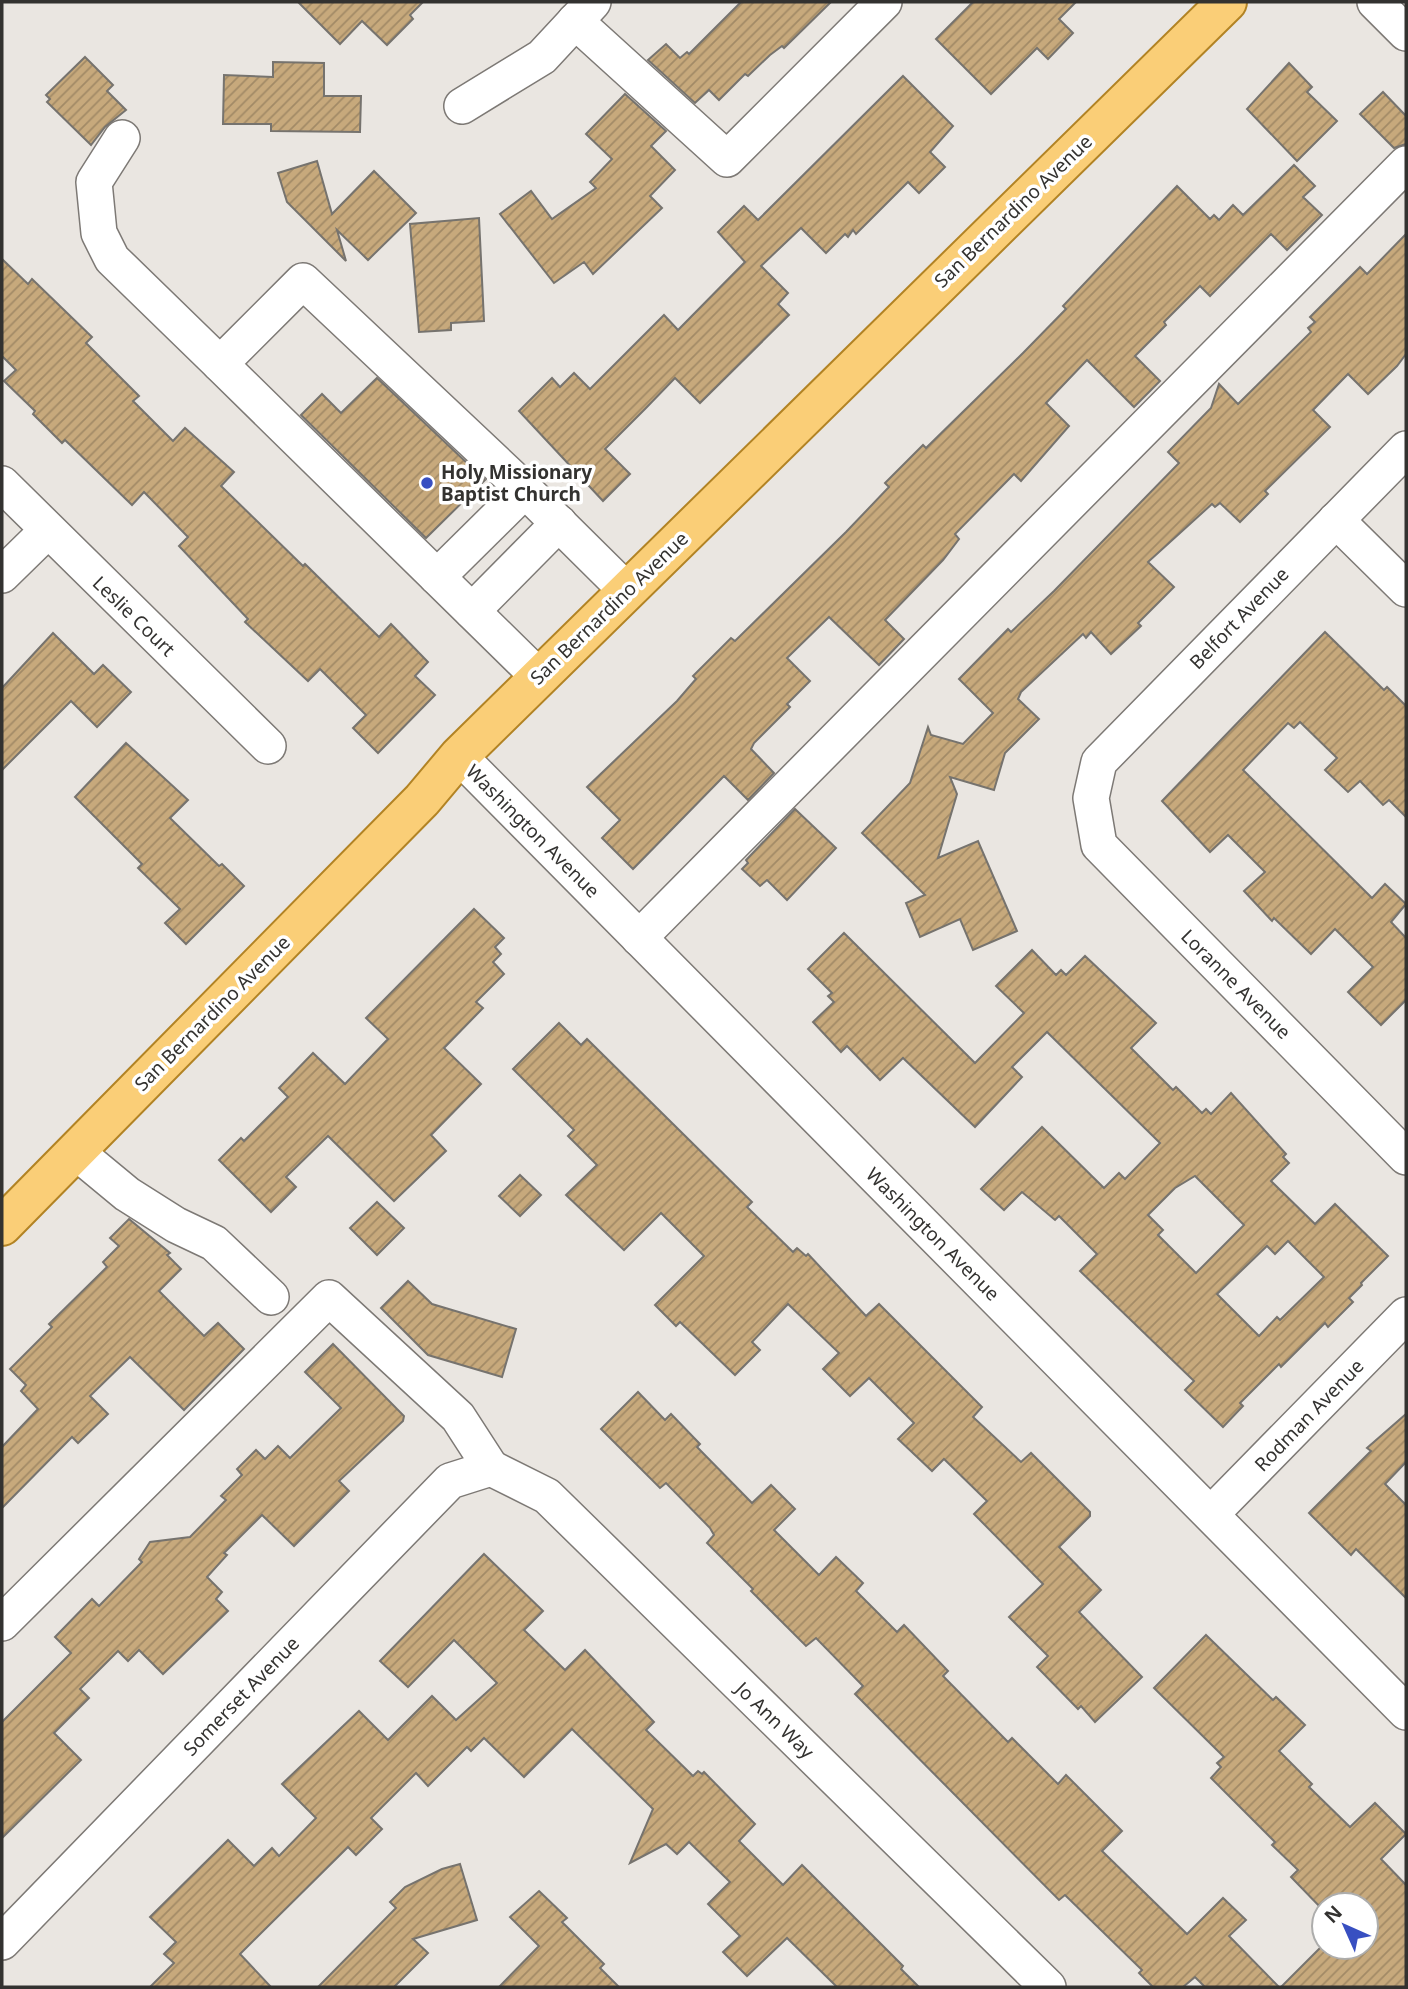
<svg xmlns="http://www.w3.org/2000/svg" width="1408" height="1989" viewBox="0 0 1408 1989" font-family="'Noto Sans',sans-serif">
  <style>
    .building { fill: url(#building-hatch); stroke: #76736e; stroke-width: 2; fill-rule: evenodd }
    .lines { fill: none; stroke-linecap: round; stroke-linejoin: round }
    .minor-casing { stroke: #7d7975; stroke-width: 38 }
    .major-casing { stroke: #b28324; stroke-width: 42 }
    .minor { stroke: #fff; stroke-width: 35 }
    .major { stroke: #face77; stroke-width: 38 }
    .poi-dot { fill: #384fc1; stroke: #fff; stroke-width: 2.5 }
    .labels { text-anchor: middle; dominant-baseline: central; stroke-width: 7; stroke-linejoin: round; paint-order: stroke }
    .street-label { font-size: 19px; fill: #333230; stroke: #fff }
    .poi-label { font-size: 19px; font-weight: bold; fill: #333230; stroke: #fff; text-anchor: start }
  </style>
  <defs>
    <pattern id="building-hatch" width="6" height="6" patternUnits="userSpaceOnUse" patternTransform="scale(1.75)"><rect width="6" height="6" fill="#c7a97c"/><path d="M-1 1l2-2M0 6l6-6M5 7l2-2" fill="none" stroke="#a28a66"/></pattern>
  </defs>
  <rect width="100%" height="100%" fill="#eae6e1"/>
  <!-- building -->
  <g class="building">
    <path d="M298 2H423L410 15 413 19 387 45 362 21 340 44Z"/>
    <path d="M741 2H831L784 48 782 46 770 55 748 76 745 74 719 100 709 90 695 103 648 60 666 44 680 58 687 52 689 54Z"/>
    <path d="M973 2H1076L1059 19 1073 33 1048 59 1037 48 991 94 936 39Z"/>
    <path d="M85 57 113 85 107 91 126 110 105 127 91 145 47 102 50 99 46 95Z"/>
    <path d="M273 62 324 63V96H361L360 132 271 131V124H223L224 75 273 77Z"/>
    <path d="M1289 63 1312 87 1307 92 1337 121 1297 161 1247 109Z"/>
    <path d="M903 76 953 126 930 152 945 167 919 193 908 182 856 234 853 230 848 237 845 234 826 253 801 228 761 266 788 293 778 304 789 315 700 403 675 378 645 409 605 449 630 474 603 501 519 411 552 378 560 387 574 373 590 389 664 315 678 330 745 262 718 232 744 206 758 220Z"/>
    <path d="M1383 92 1406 116V144L1394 148 1360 114Z"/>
    <path d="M625 94 666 131 651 146 675 170 650 196 662 208 593 274 584 262 554 283 500 214 531 191 552 219 596 188 590 182 612 159 586 134Z"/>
    <path d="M317 161 332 214 374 171 416 213 368 260 337 230 346 261 287 202 278 173Z"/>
    <path d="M1294 165 1315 186 1303 197 1322 215 1287 250 1271 234 1210 296 1200 286 1164 322 1166 325 1135 356 1160 381 1134 407 1087 360 1046 403 1069 426 1021 481 1014 474 955 534 959 539 943 560 885 620 904 639 879 665 829 617 787 658 810 681 787 704 790 707 754 743 751 749 774 773 748 800 724 776 633 869 602 838 620 820 587 787 677 701 696 679 693 676 731 638 735 641 846 532 889 487 885 483 923 445 926 448 1023 353 1066 309 1063 306 1177 186 1210 219 1214 215 1219 220 1233 205 1243 215Z"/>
    <path d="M479 218 484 321 451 323V330L419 332 410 224Z"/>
    <path d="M1406 234V354L1397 366 1368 394 1348 374 1313 410 1330 427 1265 491 1268 494 1240 522 1220 503 1215 507 1212 504 1148 562 1174 587 1138 623 1141 626 1111 654 1091 632 1086 638 1083 634 1021 692 1018 699 1039 719 1005 753 994 790 950 777 957 794 938 858 978 841 1017 931 973 950 960 919 920 937 906 903 925 895 862 833 910 783 928 727 931 735 963 744 993 713 959 679 1008 629 1011 632 1054 591 1179 463 1168 452 1211 408 1219 384 1238 404 1311 332 1308 328 1315 322 1310 317 1360 267 1367 274Z"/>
    <path d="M2 259 28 284 32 279 92 337 86 343 139 396 133 401 173 441 185 428 234 472 221 486 303 566 305 564 379 637 391 624 428 662 415 676 435 695 378 753 353 728 366 715 320 669 308 681 245 622 248 619 179 546 188 537 144 492 132 505 65 440 62 443 33 414 35 411 4 381 16 370 2 356Z"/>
    <path d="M377 378 485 480 426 538 301 415 322 394 341 413Z"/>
    <path d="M1325 632 1384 690 1387 687 1406 706V817L1389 800 1383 805 1360 781 1348 792 1325 770 1337 758 1300 722 1294 728 1288 723 1243 770 1372 898 1385 884 1406 904 1391 922 1406 938V1000L1381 1025 1348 992 1373 967 1335 929 1311 954 1274 918 1272 921 1244 891 1265 872 1228 835 1210 852 1162 801Z"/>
    <path d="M53 633 94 674 103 665 131 692 97 727 71 701 2 770V688Z"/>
    <path d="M126 743 188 800 170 818 219 866 222 864 244 886 186 944 165 923 180 909 138 868 142 864 75 797Z"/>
    <path d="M795 809 836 848 787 900 767 880 760 886 742 869 748 863 746 860Z"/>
    <path d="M474 909 504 938 495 947 501 954 493 962 504 974 476 1002 483 1008 444 1048 481 1084 431 1135 446 1151 394 1201 328 1136 286 1177 296 1187 271 1212 219 1160 241 1138 244 1141 288 1097 279 1088 313 1053 345 1084 388 1039 366 1018Z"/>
    <path d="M844 933 975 1063 1024 1013 996 986 1032 950 1056 975 1061 970 1066 975 1085 956 1156 1023 1131 1048 1173 1090 1176 1087 1202 1113 1206 1109 1211 1114 1231 1093 1286 1154 1283 1157 1289 1163 1271 1181 1315 1224 1335 1204 1388 1256 1361 1283 1362 1285 1349 1298 1353 1302 1328 1327 1325 1323 1281 1367 1279 1364 1240 1403 1243 1406 1223 1427 1185 1390 1194 1381 1080 1271 1097 1254 1059 1216 1055 1220 1022 1192 1004 1210 981 1189 1042 1127 1104 1188 1119 1173 1125 1179 1160 1143 1047 1032 1012 1067 1022 1077 975 1127 903 1058 880 1080 847 1046 841 1052 813 1022 834 1002 828 996 832 993 808 969ZM1195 1176 1244 1225 1196 1273 1158 1235 1163 1230 1148 1215 1175 1188ZM1288 1241 1324 1277 1280 1320 1277 1317 1259 1336 1217 1294 1267 1246 1275 1254Z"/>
    <path d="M559 1023 581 1045 587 1039 752 1202 747 1207 793 1252 797 1248 806 1256 808 1254 866 1316 879 1304 982 1407 973 1417 1021 1462 1031 1453 1090 1512V1516L1059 1547 1101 1590 1079 1612 1142 1677 1095 1722 1081 1706 1078 1709 1037 1667 1048 1656 1009 1617 1043 1584 974 1514 987 1501 944 1459 932 1471 898 1439 914 1423 869 1378 850 1396 823 1369 839 1353 788 1304 752 1342 760 1350 735 1375 680 1322 676 1326 655 1305 704 1256 661 1213 624 1250 566 1195 597 1165 568 1136 574 1130 513 1069Z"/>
    <path d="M520 1175 541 1195 520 1216 499 1196Z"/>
    <path d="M377 1202 404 1228 377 1255 350 1228Z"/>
    <path d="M129 1219 170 1253 167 1255 181 1269 159 1291 204 1336 218 1323 244 1349 184 1410 130 1357 90 1396 108 1414 78 1443 72 1437 2 1508V1447L38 1409 21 1391 26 1385 10 1369 52 1327 49 1324 107 1267 103 1262 119 1246 110 1238Z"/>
    <path d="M408 1281 432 1304 516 1329 502 1377 428 1355 381 1308Z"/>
    <path d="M333 1344 404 1416 403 1421 339 1481 349 1491 294 1546 262 1515 224 1553 227 1555 207 1577 222 1592 216 1599 228 1611 163 1674 139 1650 128 1661 118 1651 80 1689 89 1698 54 1733 81 1760 2 1838V1722L71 1653 55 1637 92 1599 99 1606 142 1562 139 1559 150 1542 190 1537 226 1500 221 1496 242 1475 237 1469 256 1450 265 1459 278 1446 290 1458 341 1408 305 1372Z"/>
    <path d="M638 1392 665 1420 671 1414 700 1444 697 1447 752 1503 771 1485 795 1509 774 1530 819 1575 836 1557 863 1583 856 1591 897 1632 904 1625 948 1671 943 1676 1008 1742 1012 1738 1058 1784 1066 1775 1122 1831 1102 1851 1187 1934 1223 1898 1246 1920 1229 1936 1279 1987H1205L1195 1977 1183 1987H1153L1139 1973 1142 1970 1065 1895 1059 1900 855 1694 863 1686 816 1638 806 1646 751 1591 753 1589 707 1543 714 1535 710 1528 666 1483 660 1488 601 1429Z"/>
    <path d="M1406 1414V1462L1385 1484 1406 1505V1598L1356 1549 1351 1555 1309 1513 1371 1451 1367 1448Z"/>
    <path d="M484 1554 543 1611 524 1630 565 1670 585 1650 654 1722 646 1730 693 1776 698 1771 702 1774 704 1772 755 1824 739 1841 783 1885 802 1865 903 1966 901 1969 919 1987H837L787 1938 747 1976 723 1952 740 1936 708 1904 730 1882 689 1842 677 1854 666 1844 630 1863 653 1809 572 1729 524 1777 484 1738 471 1751 467 1747 428 1786 416 1773 371 1818 382 1829 356 1855 348 1847 240 1954 271 1987H150L174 1963 164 1954 176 1942 150 1917 228 1840 254 1866 272 1848 279 1856 316 1818 282 1784 359 1711 388 1740 432 1696 456 1720 497 1683 454 1640 408 1687 380 1661Z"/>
    <path d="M1206 1635 1273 1700 1276 1697 1305 1725 1279 1751 1312 1784 1309 1787 1350 1827 1375 1803 1406 1834 1381 1859 1406 1885V1987H1281L1324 1944V1947H1366V1905H1324V1911L1291 1877 1298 1870 1272 1845 1275 1842 1211 1778 1221 1767 1217 1763 1224 1757 1154 1688Z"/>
    <path d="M460 1864 477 1920 413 1939 428 1953 394 1987H318L396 1908 390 1902 405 1887 442 1869Z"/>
    <path d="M539 1891 567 1918 562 1922 604 1964 600 1968 619 1987H499L539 1946 510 1917Z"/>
  </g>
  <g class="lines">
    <defs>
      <g id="minor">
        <path d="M1375 2 1406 33"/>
        <path d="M575 21 727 159 884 2"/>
        <path d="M462 106 542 57 593 2"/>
        <path d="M122 138 94 182 99 233 112 259 220 364"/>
        <path d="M1406 449 1099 762 1091 798 1099 845 1406 1157"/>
        <path d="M2 484 268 746"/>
        <path d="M1336 520 1406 589"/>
        <path d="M2 575 47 531"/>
        <path d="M437 577 525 490"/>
        <path d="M472 611 559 523"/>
        <path d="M539 677 220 364 303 281 525 490 627 591"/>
        <path d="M459 756 1406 1712"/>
        <path d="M639 938 1406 164"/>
        <path d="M75 1151 127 1194 176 1225 214 1243 271 1297"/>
        <path d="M491 1468 547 1496 1048 1987"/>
        <path d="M1211 1514 1406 1315"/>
        <path d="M2 1623 329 1298 458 1417 491 1468"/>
        <path d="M2 1942 450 1481 491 1468"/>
      </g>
      <path id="major" d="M2 1226 422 800 459 756 1227 2"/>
    </defs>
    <!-- minor casing -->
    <use href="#minor" class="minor-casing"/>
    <!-- major casing -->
    <use href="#major" class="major-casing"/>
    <!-- minor -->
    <use href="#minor" class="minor"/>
    <!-- major -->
    <use href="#major" class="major"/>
  </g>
  <!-- markers -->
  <circle class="poi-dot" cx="427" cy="483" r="7"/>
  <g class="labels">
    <!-- street labels -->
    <g class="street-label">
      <text transform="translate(1013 211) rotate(-44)">San Bernardino Avenue</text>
      <text transform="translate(609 608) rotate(-44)">San Bernardino Avenue</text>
      <text transform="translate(134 616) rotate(44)">Leslie Court</text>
      <text transform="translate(1239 618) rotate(-46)">Belfort Avenue</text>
      <text transform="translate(533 831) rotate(45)">Washington Avenue</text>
      <text transform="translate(1236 984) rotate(45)">Loranne Avenue</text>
      <text transform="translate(212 1013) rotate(-45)">San Bernardino Avenue</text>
      <text transform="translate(933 1234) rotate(45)">Washington Avenue</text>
      <text transform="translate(1309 1415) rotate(-46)">Rodman Avenue</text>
      <text transform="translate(241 1696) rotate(-46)">Somerset Avenue</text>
      <text transform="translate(775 1720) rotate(44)">Jo Ann Way</text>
    </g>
    <!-- poi labels -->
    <g class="poi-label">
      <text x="441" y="472">Holy Missionary<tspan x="441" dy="22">Baptist Church</tspan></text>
    </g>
  </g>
  <!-- border -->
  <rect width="1408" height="1989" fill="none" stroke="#333230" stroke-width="7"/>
  <!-- north arrow -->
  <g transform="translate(1345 1926) rotate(315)"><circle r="33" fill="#ffffff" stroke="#adadac" stroke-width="2"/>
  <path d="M0-5L12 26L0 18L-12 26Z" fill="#384fc1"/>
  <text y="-10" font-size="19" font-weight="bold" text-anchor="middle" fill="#333230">N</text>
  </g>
</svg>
